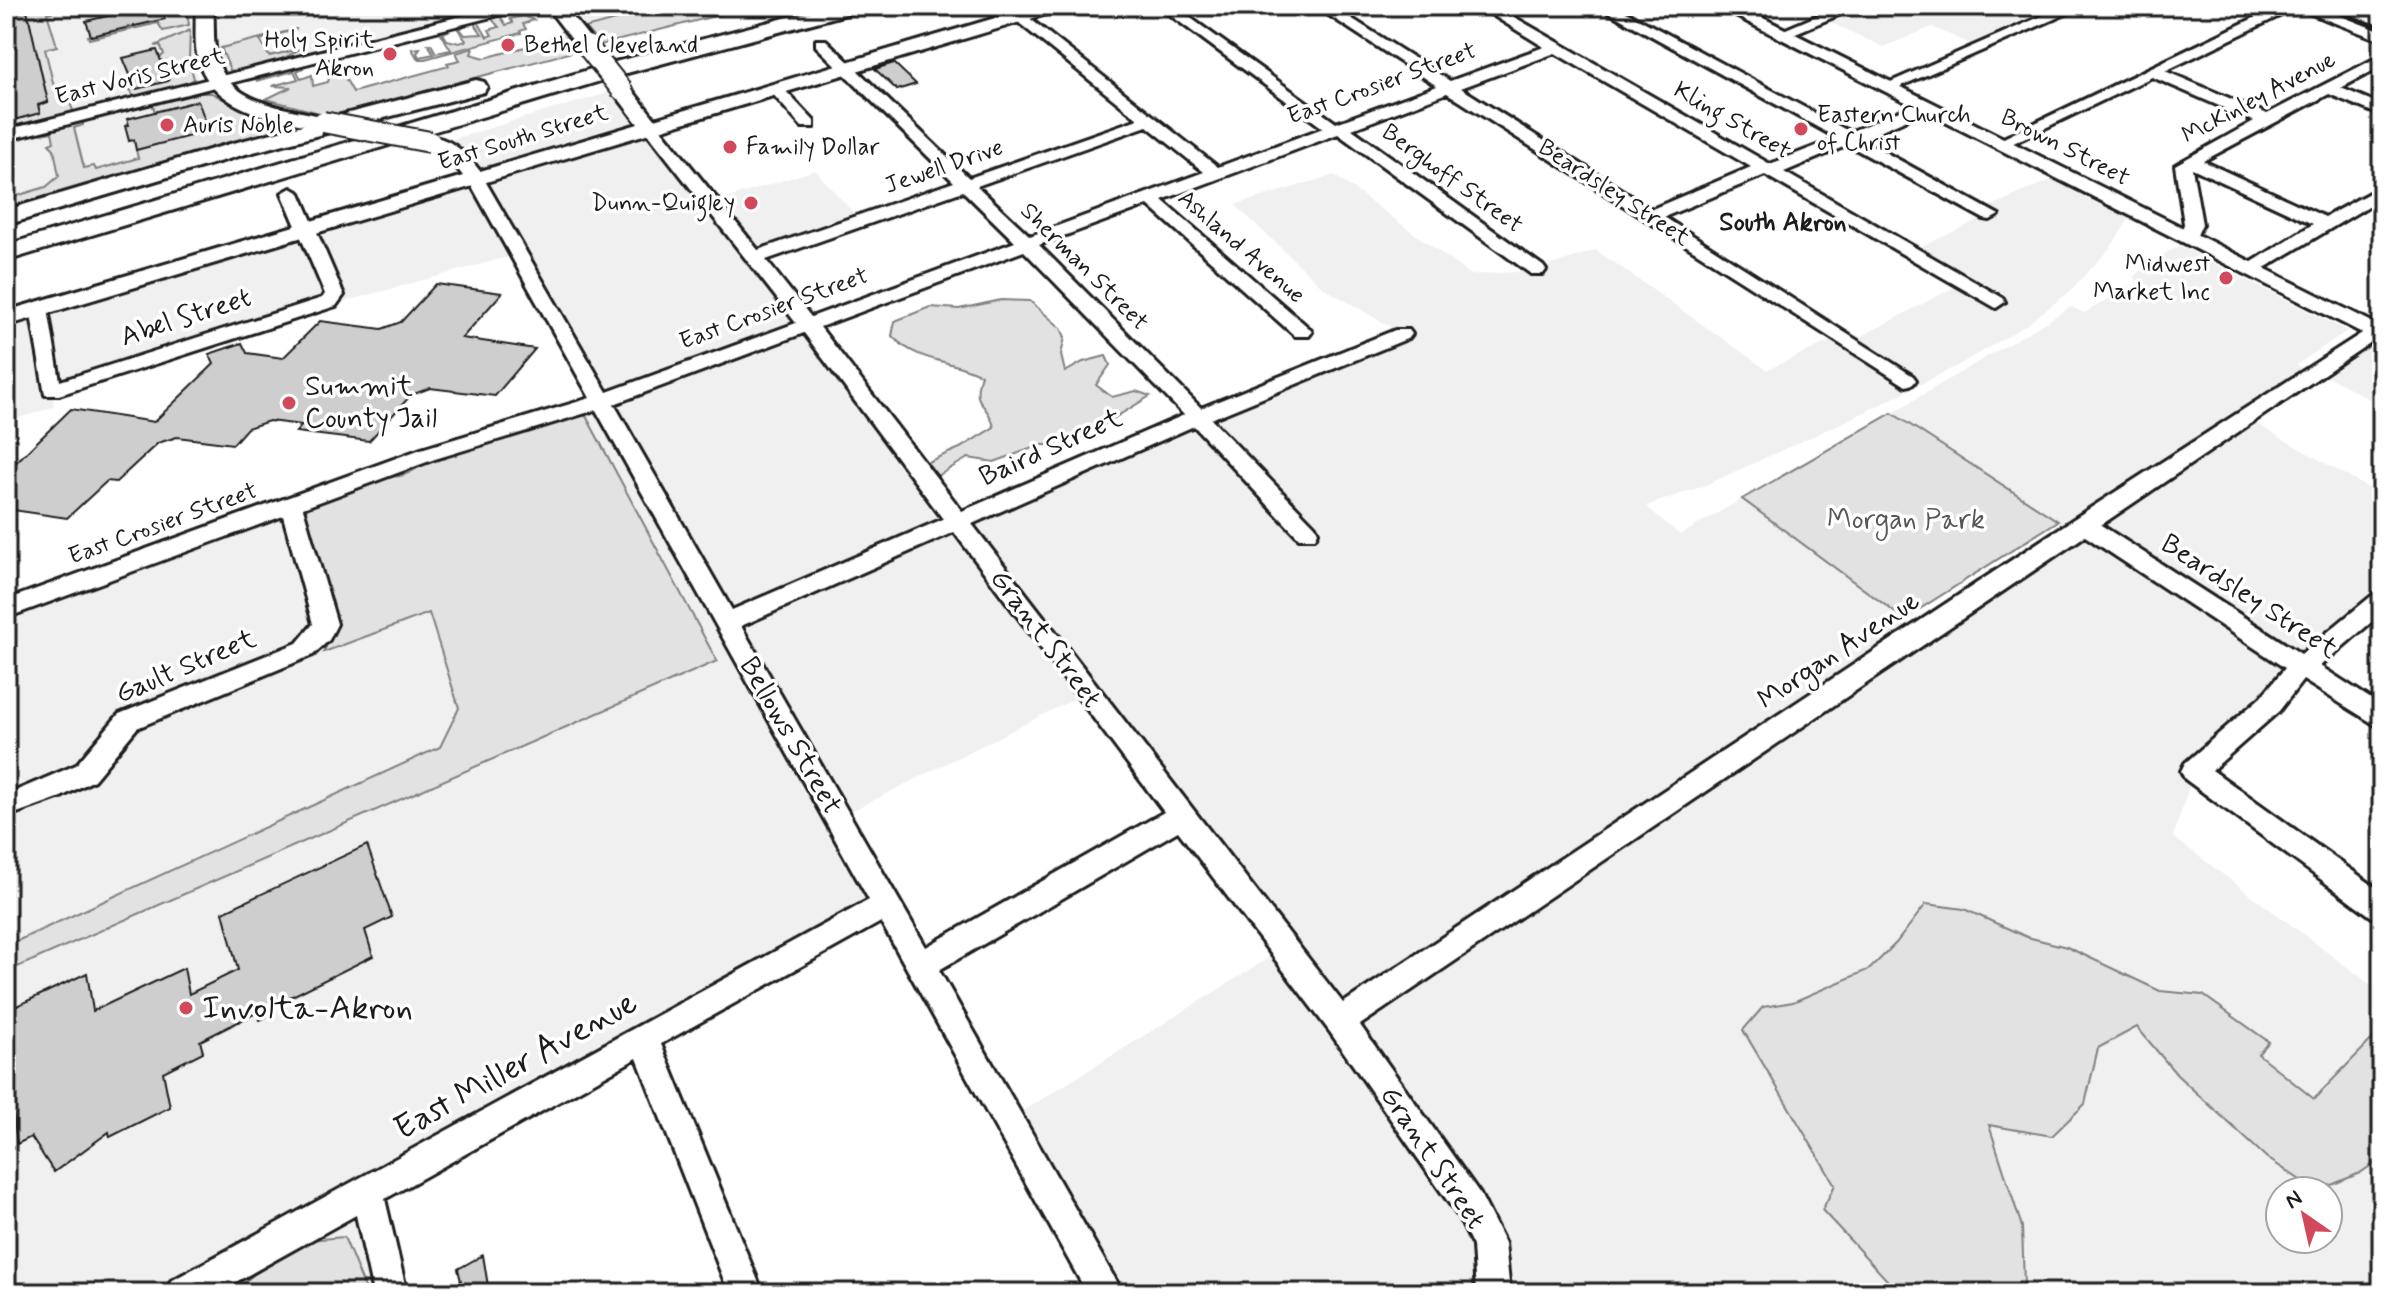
<svg xmlns="http://www.w3.org/2000/svg" width="2388" height="1299" viewBox="0 0 2388 1299" font-family="Mynerve,sans-serif">
  <style>
    .built { fill: #f0f0f0; fill-rule: evenodd }
    .green { fill: #e2e2e2; stroke: #7f7f7f; stroke-width: 2 }
    .building { fill: #cecece; stroke: #1c1c1c; stroke-width: 2 }
    .lines { fill: none; stroke-linecap: round; stroke-linejoin: round }
    .minor-casing { stroke: #1c1c1c; stroke-width: 6 }
    .major-casing { stroke: #1c1c1c; stroke-width: 6 }
    .highway-casing { stroke: #1c1c1c; stroke-width: 6 }
    .minor { fill: #fff; fill-rule: evenodd }
    .major { fill: #fff; fill-rule: evenodd }
    .highway { fill: #fff; fill-rule: evenodd }
    .major-bridge-casing { stroke: #1c1c1c; stroke-width: 24; stroke-linecap: butt }
    .major-bridge { stroke: #fff; stroke-width: 20 }
    .poi-dot { fill: #d1495b; stroke: #fff; stroke-width: 3 }
    .labels { text-anchor: middle; dominant-baseline: central; stroke-width: 7; stroke-linejoin: round; paint-order: stroke }
    .far-poi-label { font-size: 24px; fill: #1c1c1c; stroke: #fff; text-anchor: start }
    .far-street-label { font-size: 24px; fill: #1c1c1c; stroke: #fff }
    .far-neighbourhood-label { font-size: 26px; font-weight: bold; fill: #1c1c1c; stroke: #fff }
    .street-label { font-size: 28px; fill: #1c1c1c; stroke: #fff }
    .poi-label { font-size: 28px; fill: #1c1c1c; stroke: #fff; text-anchor: start }
    .park-label { font-size: 28px; fill: #575757; stroke: #fff }
    .near-poi-label { font-size: 34px; fill: #1c1c1c; stroke: #fff; text-anchor: start }
    .near-street-label { font-size: 34px; fill: #1c1c1c; stroke: #fff }
  </style>
  <rect width="100%" height="100%" fill="#fff"/>
  <filter id="ink" filterUnits="userSpaceOnUse"><feTurbulence type="fractalNoise" baseFrequency=".0125" numOctaves="2"/><feDisplacementMap in="SourceGraphic" scale="16" xChannelSelector="R" yChannelSelector="G"/><feConvolveMatrix kernelMatrix="1 2 1 2 8 2 1 2 1" color-interpolation-filters="sRGB"/></filter>
  <g filter="url(#ink)">
    <!-- built -->
    <g class="built">
      <path d="M6 6H190L193 58 198 78 183 87 6 131Z"/>
      <path d="M216 6H507L235 73 226 71 219 56Z"/>
      <path d="M564 6H667L582 28Z"/>
      <path d="M1795 6H2077L1979 48 1932 27 1883 47Z"/>
      <path d="M203 90 217 92 236 104 304 124 6 209V138Z"/>
      <path d="M618 90 649 126 477 177 443 142Z"/>
      <path d="M650 129 804 323 603 399 515 255 343 302 313 229Z"/>
      <path d="M815 170 860 220 754 257 713 203Z"/>
      <path d="M1334 175 1471 275 1537 270 1596 250 1767 370 1839 337 1849 343 1962 283 1910 252 1989 215 1982 210 2062 175 2134 211 2111 247 2068 293 2023 327 1957 366 1863 413 1706 485 1646 506 1680 535 1742 499 1921 632 2073 531 1892 413 2071 307 2084 313 2138 282 2134 277 2158 257 2180 246 2347 331 2296 365 2310 373 2245 417 2382 496V600L2194 771 2173 837 2382 993V1293H1106L1007 1121 1282 950 1086 693 838 818 885 905 367 1191 390 1293H6V609L807 324 958 521 1401 333 1324 288 1235 205ZM2280 1191H2328V1239H2280Z"/>
      <path d="M306 231 332 296 56 387 43 310Z"/>
      <path d="M39 309 54 407 6 422V319Z"/>
      <path d="M2373 345 2382 348V406L2327 376Z"/>
    </g>
    <!-- green -->
    <g class="green">
      <path d="M23 6H79L47 13 57 46 45 49 55 91 66 93 74 113 6 130V123L39 113 38 105 48 102 37 53 17 58 34 42 27 11Z"/>
      <path d="M160 6H186L189 25 163 31 158 23 89 39 88 36 164 19Z"/>
      <path d="M667 6H755L600 45 585 28Z"/>
      <path d="M499 14 506 25 513 23 510 19 524 16 534 20 523 24 526 29 520 31 521 33 425 59H418L412 49 420 48 417 53 419 57 434 54 428 44H431L436 53 451 50 439 30 446 28 448 31 443 33 447 40 459 43 466 41 456 26 462 24 464 26 460 29 465 35 482 34 473 21 477 20 487 37 492 35 489 30 499 27 490 17Z"/>
      <path d="M297 29 260 40 269 56 300 49 275 63 239 72 230 70 221 48Z"/>
      <path d="M190 30 189 59 194 79 182 86 134 98 130 90 169 80 167 71 133 79 135 87 129 88 126 79 163 66 160 58 164 54 160 45 155 46Z"/>
      <path d="M562 31 576 51 331 116 266 99 291 87 272 86 298 79 294 71 256 81 264 75 302 65 303 68 297 71 301 79 312 75 313 86 328 82 330 74 338 70 331 57 350 53 334 58 353 92 449 66 447 63 460 60 456 53 473 48 471 54 485 58 543 42Z"/>
      <path d="M192 93H212L256 116 299 125 6 209V199L46 187 59 176 54 149 49 144 54 142 52 132 42 134 39 131 83 121V125L74 128 84 168 94 166 96 170 138 158 136 150 208 130 197 101 155 112 152 103Z"/>
      <path d="M1001 300 1030 301 1061 328 1065 337 1061 355 1065 372 1083 362 1106 356 1110 365 1096 385 1112 397 1136 391 1150 396 1085 436 1058 445H1041L994 462 968 458 934 478 925 463 960 448 994 427C988 401 970 407 981 375 950 359 918 363 892 336L895 321 930 307 959 309Z"/>
      <path d="M1892 413 2058 521 1904 619 1742 499Z"/>
      <path d="M579 415 586 416 717 661 6 972V946L440 747 459 708 429 613 324 652 335 622 302 512 308 504 387 476C407 480 419 464 437 457 482 439 532 428 579 415Z"/>
      <path d="M1926 904 1964 909 2027 937 2067 947 2160 991 2203 995 2269 1042 2258 1054 2314 1099 2382 1029V1158L2360 1173 2317 1191 2267 1158 2177 1075 2137 1027 2098 1048 2085 1104 2052 1136 1989 1125 2022 1227 2024 1284 2028 1293H1899L1822 1210 1835 1185 1743 1030 1763 1007 1793 1002 1870 969 1896 943Z"/>
      <path d="M344 1237 367 1293H232L253 1275 308 1240Z"/>
    </g>
    <!-- building -->
    <g class="building">
      <path d="M150 6H160L165 19 91 36 86 21Z"/>
      <path d="M27 10 48 102 38 105 40 113 6 122V15Z"/>
      <path d="M157 50 168 81 136 89 123 58Z"/>
      <path d="M894 63 916 84 897 90 875 69Z"/>
      <path d="M198 101 209 131 136 150 134 140 129 141 125 126 129 125 127 119Z"/>
      <path d="M436 284 502 293 462 338 535 349 495 396 430 388 411 395 369 441 296 432 302 425 269 421 247 428 233 444 177 437 158 443 116 482 107 481 67 518 6 509V472L71 409 154 422 214 364 209 354 242 343 247 353 283 358 320 321 382 329 401 322Z"/>
      <path d="M367 845 392 917 365 930 373 956 272 1006 274 1013 260 1020 258 1012 200 1041 203 1052 163 1072 170 1107 110 1137 109 1132 54 1172 31 1137 17 1144 6 1057V1011L87 973 93 1011 184 968 189 994 238 970 223 912Z"/>
      <path d="M483 1255 488 1286 476 1293H440L461 1281 458 1269Z"/>
    </g>
    <g class="lines">
      <defs>
        <g id="minor">
          <path d="M501 6H525L523 9 6 140V130Z"/>
          <path d="M998 6H1014L1218 167 1323 128 1158 6H1174L1336 123 1437 86 1315 6H1332L1450 81 1544 47 1478 6H1495L1770 164 1837 138 1597 6H1615L1850 132 1918 103H1930V109L1861 139 1999 215 1990 220 1984 219 1848 145 1784 172 2003 298 2005 302 1996 308 1765 175 1664 217 1913 376 1916 380 1913 384 1906 386 1447 93 1352 129 1543 266 1546 270 1543 274H1531L1338 134 1162 200 1309 328 1312 332 1309 336H1295L1148 205 1039 245 1201 408 1395 330H1409L1412 334 1409 338 1211 419 1315 526 1318 532 1315 538H1299L1194 426 972 524 1343 1003 2075 518 2373 326 2382 331 2380 336 2101 525 2301 654 2374 594 2382 591V613L2320 666 2382 706V729L2303 680 2279 711 2212 770 2382 892V920L2372 917 2185 779 2181 771 2185 763 2261 697 2285 668 2085 536 1360 1025 1480 1194 1505 1243 1510 1293H1476L1473 1246 1458 1216 1330 1032 1178 831 939 970 1123 1293H1087L881 922 661 1044 763 1293H729L637 1058 385 1199 407 1293H373L356 1215 216 1293H166L171 1281 869 900 596 410 435 459 303 508 337 624 329 640 313 655 137 728 94 780 61 797 6 817V795L76 765 119 714 297 643 313 624 283 516 6 618V600L421 449 590 398 468 179 470 175H482L484 179 607 392 796 323 645 130V124H657L758 250 954 182 816 46V40H826L969 178 1138 119ZM1555 53 1751 167 1652 209 1461 88ZM1147 126 1204 172 1030 236 977 186ZM963 191 1015 242 811 317 766 260ZM1024 251 1184 415 962 511 820 327ZM804 333 943 519 732 610 614 404ZM954 532 1164 812 926 947 741 626Z"/>
          <path d="M1840 6H1860L1786 37 1781 38 1774 34Z"/>
          <path d="M2065 6H2084L1892 90H1882L1879 87Z"/>
          <path d="M2279 6H2315L2382 32V41L2296 8 2165 71 2267 114 2382 55V66L2341 88 2382 105V116L2329 94 2203 161 2325 217 2382 186V198L2256 273H2244L2241 269 2313 224 2192 168 2202 224 2194 242H2182L2179 238 2184 224 2175 165 2254 121 2152 77 2005 147 1999 149 1991 144Z"/>
          <path d="M776 84 781 86 814 121V127H802L771 92V86Z"/>
          <path d="M291 188 300 193 344 295 336 306 59 395H45L30 309 32 305 39 303 48 309 60 381 322 298 325 294 282 193Z"/>
        </g>
        <g id="major">
          <path d="M195 6H213C215 24 212 45 218 62 233 107 292 108 330 118L333 122 330 126 323 128C278 121 215 112 199 62 193 44 197 24 195 6Z"/>
          <path d="M546 6H564L596 46 594 50H580Z"/>
          <path d="M1035 6H1063L1060 10 6 326V311L463 176 450 159 420 142 423 138C446 132 467 154 480 171L638 124 612 90 615 86H629L655 119Z"/>
          <path d="M1716 6H1739L2382 327V343Z"/>
        </g>
        <g id="highway">
          <path d="M831 6H864L861 10 627 73 6 261V245L611 63Z"/>
          <path d="M2335 6H2364L2382 13V26L2338 10Z"/>
          <path d="M476 80 484 82 487 87 484 92 242 155 6 225V210L226 145Z"/>
        </g>
      </defs>
      <!-- minor casing -->
      <use href="#minor" class="minor-casing"/>
      <!-- major casing -->
      <use href="#major" class="major-casing"/>
      <!-- highway casing -->
      <use href="#highway" class="highway-casing"/>
      <!-- minor -->
      <use href="#minor" class="minor"/>
      <!-- major -->
      <use href="#major" class="major"/>
      <!-- highway -->
      <use href="#highway" class="highway"/>
      <defs>
        <g id="major-bridge">
          <path d="M587 46 622 90"/>
          <path d="M323 122 430 142"/>
        </g>
      </defs>
      <!-- major-bridge casing -->
      <use href="#major-bridge" class="major-bridge-casing"/>
      <!-- major-bridge -->
      <use href="#major-bridge" class="major-bridge"/>
    </g>
  </g>
  <!-- markers -->
  <g class="poi-dot">
    <circle cx="508" cy="45" r="8"/>
    <circle cx="390" cy="54" r="8"/>
    <circle cx="167" cy="125" r="8"/>
    <circle cx="1801" cy="129" r="8"/>
    <circle cx="730" cy="147" r="8"/>
    <circle cx="751" cy="203" r="8"/>
    <circle cx="2226" cy="278" r="8"/>
    <circle cx="289" cy="403" r="8"/>
    <circle cx="186" cy="1008" r="8"/>
  </g>
  <g class="labels">
    <!-- far-poi labels -->
    <g class="far-poi-label">
      <text x="374" y="40" text-anchor="end">Holy Spirit<tspan x="374" dy="28">Akron</tspan></text>
      <text x="524" y="45">Bethel Cleveland</text>
      <text x="1817" y="115">Eastern Church<tspan x="1817" dy="28">of Christ</tspan></text>
      <text x="183" y="125">Auris Noble</text>
      <text x="746" y="147">Family Dollar</text>
      <text x="735" y="203" text-anchor="end">Dunn-Quigley</text>
      <text x="2210" y="264" text-anchor="end">Midwest<tspan x="2210" dy="28">Market Inc</tspan></text>
    </g>
    <!-- far-street labels -->
    <g class="far-street-label">
      <text transform="translate(140 77) rotate(-14)">East Voris Street</text>
      <text transform="translate(1382 84) rotate(-20)">East Crosier Street</text>
      <text transform="translate(2259 98) rotate(-28)">McKinley Avenue</text>
      <text transform="translate(1732 121) rotate(30)">Kling Street</text>
      <text transform="translate(523 138) rotate(-17)">East South Street</text>
      <text transform="translate(2065 148) rotate(27)">Brown Street</text>
      <text transform="translate(944 167) rotate(-19)">Jewell Drive</text>
      <text transform="translate(1452 179) rotate(36)">Berghoff Street</text>
      <text transform="translate(1614 193) rotate(33)">Beardsley Street</text>
      <text transform="translate(1241 247) rotate(41)">Ashland Avenue</text>
      <text transform="translate(1084 267) rotate(45)">Sherman Street</text>
      <text transform="translate(774 309) rotate(-20)">East Crosier Street</text>
      <text transform="translate(163 524) rotate(-20)">East Crosier Street</text>
    </g>
    <!-- far-neighbourhood labels -->
    <g class="far-neighbourhood-label">
      <text x="1783" y="223">South Akron</text>
    </g>
    <!-- street labels -->
    <g class="street-label">
      <text transform="translate(186 318) rotate(-18)">Abel Street</text>
      <text transform="translate(1051 448) rotate(-24)">Baird Street</text>
      <text transform="translate(2249 597) rotate(33)">Beardsley Street</text>
      <text transform="translate(1045 639) rotate(53)">Grant Street</text>
      <text transform="translate(1839 651) rotate(-34)">Morgan Avenue</text>
      <text transform="translate(186 667) rotate(-23)">Gault Street</text>
      <text transform="translate(790 736) rotate(60)">Bellows Street</text>
      <text transform="translate(1432 1158) rotate(56)">Grant Street</text>
    </g>
    <!-- poi labels -->
    <g class="poi-label">
      <text x="305" y="387">Summit<tspan x="305" dy="32">County Jail</tspan></text>
    </g>
    <!-- park labels -->
    <g class="park-label">
      <text x="1906" y="520">Morgan Park</text>
    </g>
    <!-- near-poi labels -->
    <g class="near-poi-label">
      <text x="202" y="1008">Involta-Akron</text>
    </g>
    <!-- near-street labels -->
    <g class="near-street-label">
      <text transform="translate(516 1066) rotate(-29)">East Miller Avenue</text>
    </g>
  </g>
  <!-- margin -->
  <rect width="2388" height="1299" fill="none" stroke="#fff" stroke-width="32"/>
  <rect x="16" y="16" width="2356" height="1267" fill="none" stroke="#1c1c1c" stroke-width="3" filter="url(#ink)"/>
  <!-- north arrow -->
  <g transform="translate(2304 1215) rotate(326)"><circle r="38" fill="#ffffff" stroke="#a4a4a4" stroke-width="2"/>
  <path d="M0-6L14 30L0 20L-14 30Z" fill="#d1495b"/>
  <text y="-12" font-size="22" font-weight="bold" text-anchor="middle" fill="#1c1c1c">N</text>
  </g>
</svg>
